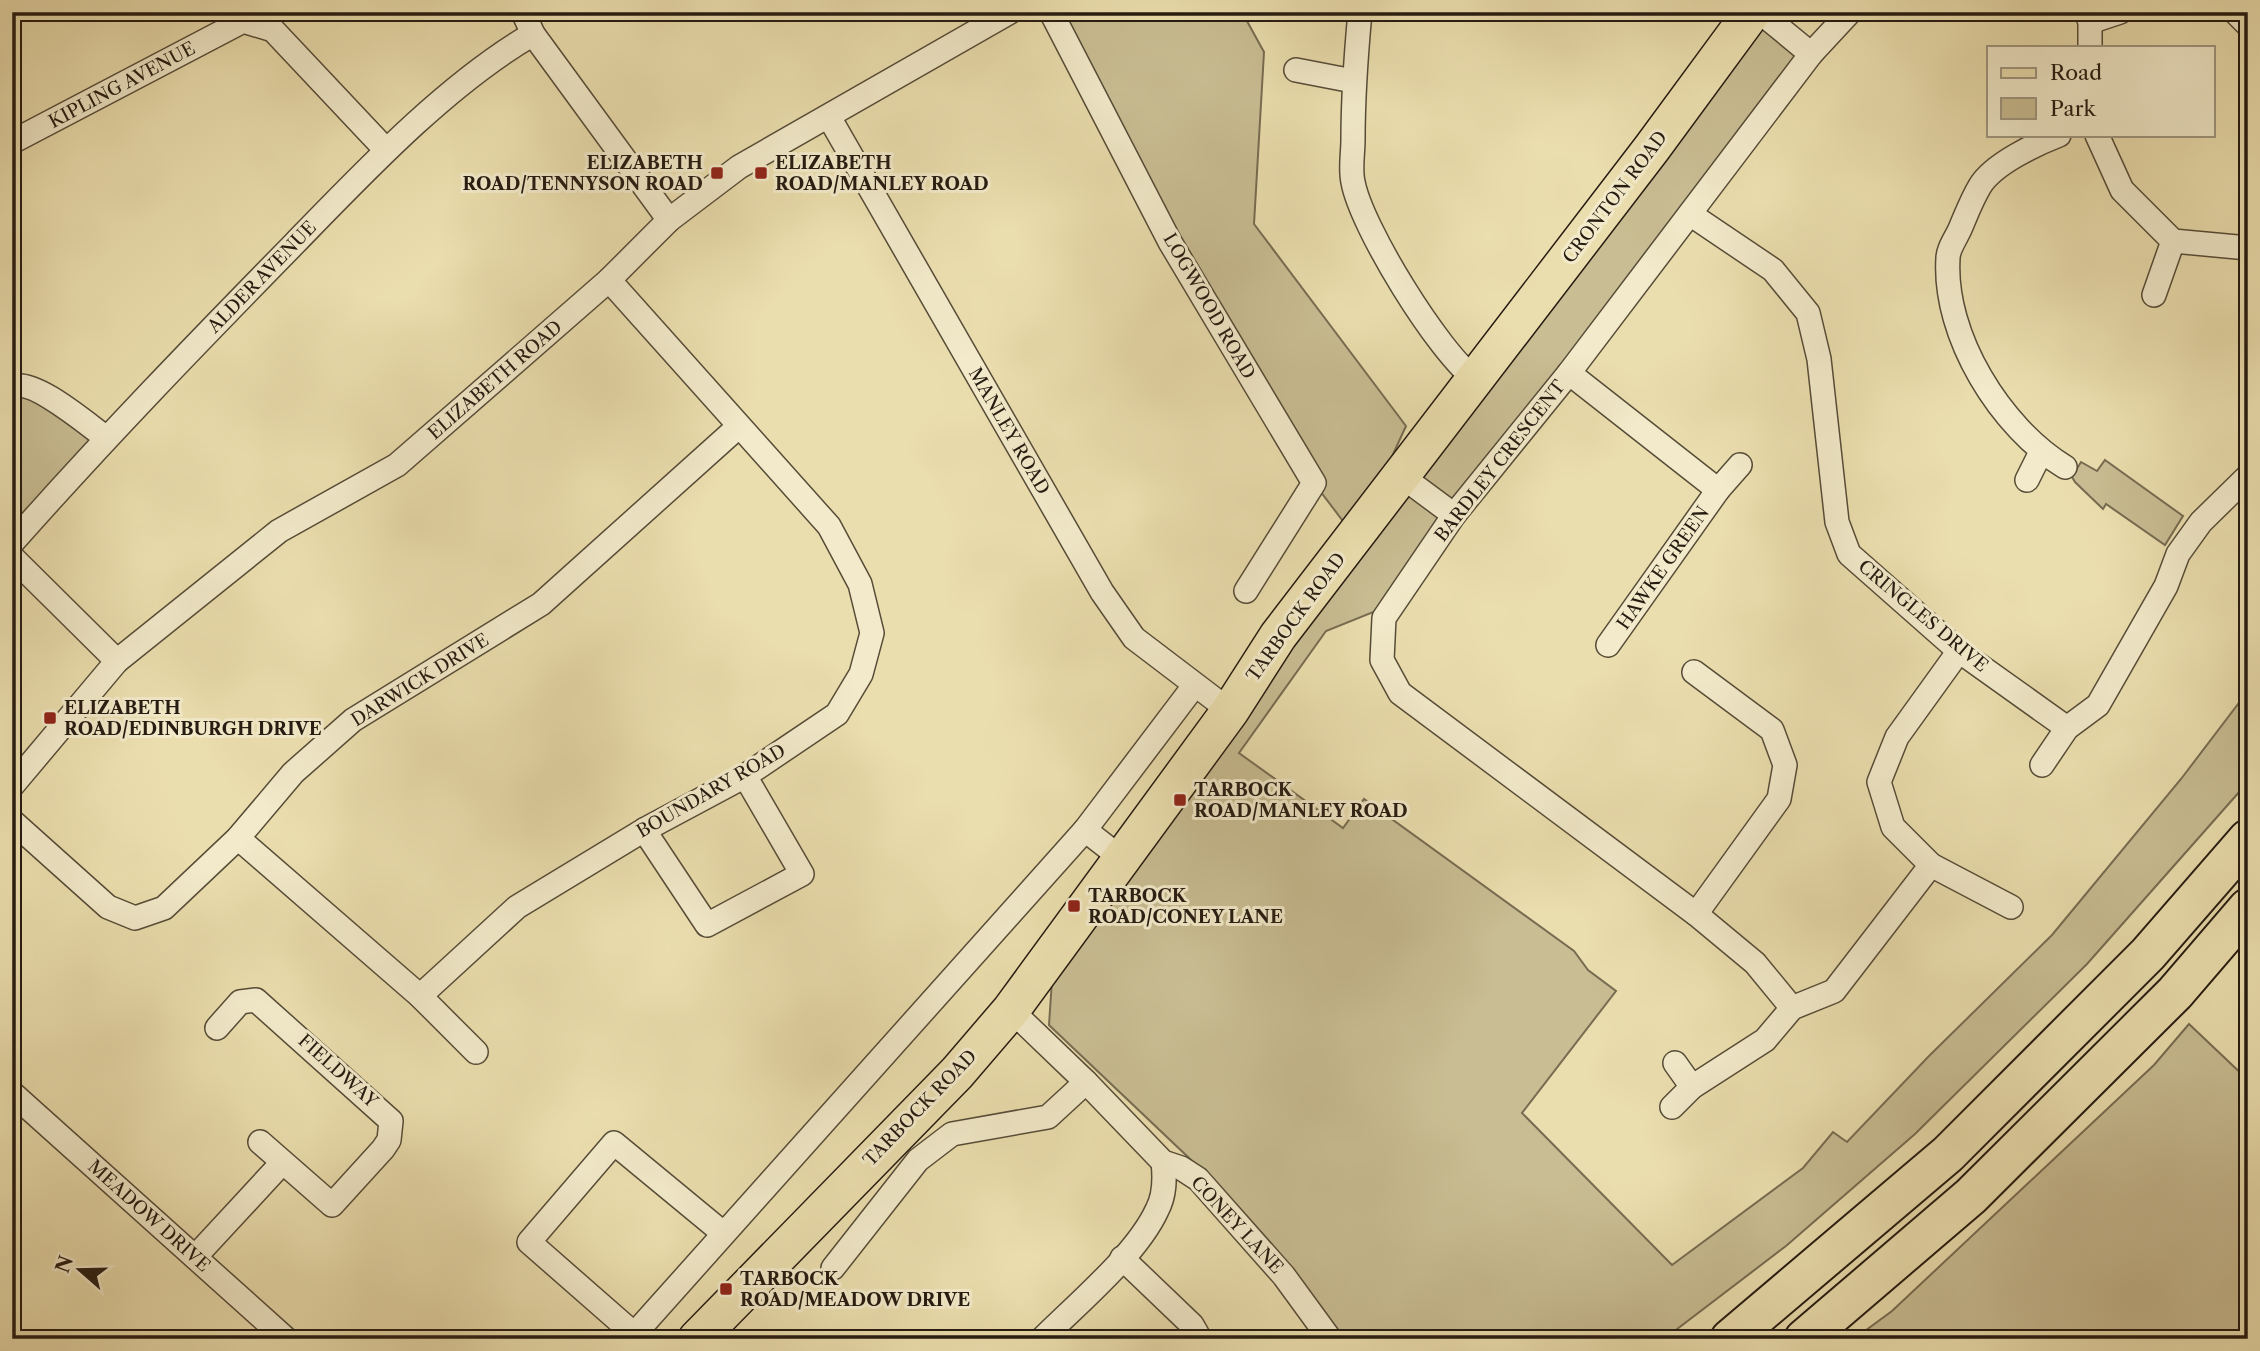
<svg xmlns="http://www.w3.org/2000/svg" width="2260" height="1351" viewBox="0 0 2260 1351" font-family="'Libre Caslon Text',serif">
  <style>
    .green { fill: #c9bd93; stroke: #776c52; stroke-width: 2 }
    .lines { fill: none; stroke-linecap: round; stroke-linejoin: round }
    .street-casing { stroke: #564c38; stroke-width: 26 }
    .primary-casing { stroke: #251b11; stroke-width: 40 }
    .highway-casing { stroke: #251b11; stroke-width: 42 }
    .street { stroke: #f2eaca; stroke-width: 23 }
    .primary { stroke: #ebdeae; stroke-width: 37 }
    .highway { stroke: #ebdeae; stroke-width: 38 }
    .poi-dot { fill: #8f2418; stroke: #f2eaca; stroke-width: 2.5 }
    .labels { text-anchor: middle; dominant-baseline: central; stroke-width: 6; stroke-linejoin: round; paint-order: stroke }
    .street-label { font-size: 18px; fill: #251b11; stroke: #f2eaca }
    .poi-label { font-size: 18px; font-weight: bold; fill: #251b11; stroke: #f2eaca; text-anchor: start }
  </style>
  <rect width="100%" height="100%" fill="#ebdeae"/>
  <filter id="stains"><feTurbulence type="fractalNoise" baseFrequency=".00286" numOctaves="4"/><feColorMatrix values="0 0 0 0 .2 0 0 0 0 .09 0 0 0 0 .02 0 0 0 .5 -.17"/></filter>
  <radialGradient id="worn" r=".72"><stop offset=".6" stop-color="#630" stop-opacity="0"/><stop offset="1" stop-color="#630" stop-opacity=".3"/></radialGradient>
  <!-- green -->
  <g class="green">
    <path d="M1051 12H1242L1264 52 1254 224 1406 426 1355 537 1314 483Z"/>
    <path d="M1752 12 1811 54 1376 611 1326 631 1239 753 1343 828 1364 799 1574 951 1588 970 1616 991 1522 1113 1672 1265 1803 1168 1833 1132 1847 1142 1929 1056 2052 935 2181 779 2248 691V782L2087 964 1915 1134 1786 1246 1664 1339H1339L1209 1177 1049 1025 1052 980Z"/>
    <path d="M12 373 105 437 12 543Z"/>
    <path d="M2105 460 2183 516 2165 545 2106 504 2103 509 2075 482 2072 477 2081 462 2097 471Z"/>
    <path d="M2189 1024 2248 1080V1339H1854L1892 1311 2154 1065Z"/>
  </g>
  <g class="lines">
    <defs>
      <g id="street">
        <path d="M523 12 533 34 669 220"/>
        <path d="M1051 12 1170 242 1314 483 1246 591"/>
        <path d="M1360 12C1356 55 1353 97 1353 140 1353 153 1350 169 1353 182 1361 227 1439 353 1475 379"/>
        <path d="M1760 12 1811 54"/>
        <path d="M2086 12 2090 22V47"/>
        <path d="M2235 12 2248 25"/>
        <path d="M2090 22 2120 12"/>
        <path d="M1296 70 1353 81"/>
        <path d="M829 117 1102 592 1134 638 1230 711"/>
        <path d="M2059 135C2036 144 1993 164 1980 186 1972 199 1966 215 1960 229 1956 238 1948 249 1948 258 1943 336 2001 428 2065 467"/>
        <path d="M2097 135 2122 190 2173 241 2248 248"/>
        <path d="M12 142 243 21 273 30 386 150"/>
        <path d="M1690 214 1773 270 1808 313 1819 359 1837 522 1849 554 1959 651 2067 728 2098 705 2166 586 2178 554 2201 522 2248 476"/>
        <path d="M2154 295 2173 241"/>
        <path d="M1569 373 1718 490"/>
        <path d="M12 387C32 377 87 424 105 437"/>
        <path d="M1400 475 1454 515"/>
        <path d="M2027 480 2041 452"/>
        <path d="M12 543C104 439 199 341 295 243 365 171 447 84 533 34"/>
        <path d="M12 557 117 661"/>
        <path d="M1608 645 1718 490 1740 465"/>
        <path d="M1694 672 1772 730 1785 765 1779 799 1696 914"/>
        <path d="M2042 765 2067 728"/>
        <path d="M12 786 117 661 279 531 397 465 609 280 669 220 739 167 1010 12"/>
        <path d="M12 821 108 907 135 918 164 908 238 838 293 773 353 720 541 604 738 427"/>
        <path d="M644 830 707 925 802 874 745 776"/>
        <path d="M1085 830 1194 686"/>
        <path d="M238 838 420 996 476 1052"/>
        <path d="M1931 865 2011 907"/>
        <path d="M420 996 517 907 644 830 745 776 837 714 861 674 872 633 860 584 829 526 609 280"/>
        <path d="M1792 1008 1755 963 1696 914 1400 693 1382 660 1384 618 1454 515 1569 373 1811 54 1850 12"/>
        <path d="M1011 1010 1086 1082 1163 1162 1181 1168 1198 1179 1284 1276 1330 1339"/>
        <path d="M217 1028 240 1002 256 1000 391 1121 389 1140 383 1149 332 1205 260 1142"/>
        <path d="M1675 1063 1692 1087"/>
        <path d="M12 1093 286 1339"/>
        <path d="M1672 1107 1692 1087 1765 1040 1792 1008 1834 991 1931 865 1893 827 1879 782 1897 737 1959 651"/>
        <path d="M195 1257 282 1163"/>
        <path d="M1122 1258 1192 1325 1200 1339"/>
        <path d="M833 1268 918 1160 952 1134 1048 1117 1086 1082"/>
        <path d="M634 1334 529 1242 614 1143 723 1233"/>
        <path d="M630 1339 1085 830 1121 858"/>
        <path d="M1042 1339C1077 1304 1137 1254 1157 1210 1165 1195 1165 1179 1163 1162"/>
      </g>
      <path id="primary" d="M697 1339 957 1073 1011 1010 1230 711 1278 636 1652 148 1752 12"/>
      <g id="highway">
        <path d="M1730 1339 1948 1154 2148 954 2248 839"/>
        <path d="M1804 1339 1971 1196 2175 993 2248 908"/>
      </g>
    </defs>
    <!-- street casing -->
    <use href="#street" class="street-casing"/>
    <!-- primary casing -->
    <use href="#primary" class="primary-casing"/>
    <!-- highway casing -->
    <use href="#highway" class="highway-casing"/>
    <!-- street -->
    <use href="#street" class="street"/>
    <!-- primary -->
    <use href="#primary" class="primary"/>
    <!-- highway -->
    <use href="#highway" class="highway"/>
  </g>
  <!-- markers -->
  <g class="poi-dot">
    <rect x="710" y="166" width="14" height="14" rx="3.5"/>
    <rect x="754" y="166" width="14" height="14" rx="3.5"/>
    <rect x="43" y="711" width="14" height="14" rx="3.5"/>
    <rect x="1173" y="793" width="14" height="14" rx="3.5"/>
    <rect x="1067" y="899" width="14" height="14" rx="3.5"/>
    <rect x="719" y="1282" width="14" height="14" rx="3.5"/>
  </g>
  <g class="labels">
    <!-- street labels -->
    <g class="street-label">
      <text transform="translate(122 85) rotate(-28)">KIPLING AVENUE</text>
      <text transform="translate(1615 197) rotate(-53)">CRONTON ROAD</text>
      <text transform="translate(262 277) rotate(-46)">ALDER AVENUE</text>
      <text transform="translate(1209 306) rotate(60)">LOGWOOD ROAD</text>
      <text transform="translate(495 380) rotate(-41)">ELIZABETH ROAD</text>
      <text transform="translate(1009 431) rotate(60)">MANLEY ROAD</text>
      <text transform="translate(1500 461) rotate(-52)">BARDLEY CRESCENT</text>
      <text transform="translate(1663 568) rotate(-55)">HAWKE GREEN</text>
      <text transform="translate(1923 616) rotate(40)">CRINGLES DRIVE</text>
      <text transform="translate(1296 617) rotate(-54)">TARBOCK ROAD</text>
      <text transform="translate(420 680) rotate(-32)">DARWICK DRIVE</text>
      <text transform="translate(711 791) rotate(-30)">BOUNDARY ROAD</text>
      <text transform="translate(338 1071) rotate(42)">FIELDWAY</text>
      <text transform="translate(920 1108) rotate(-46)">TARBOCK ROAD</text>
      <text transform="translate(149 1216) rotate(42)">MEADOW DRIVE</text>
      <text transform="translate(1237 1225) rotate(47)">CONEY LANE</text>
    </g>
    <!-- poi labels -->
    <g class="poi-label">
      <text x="703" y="163" text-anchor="end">ELIZABETH<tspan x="703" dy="21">ROAD/TENNYSON ROAD</tspan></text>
      <text x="775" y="163">ELIZABETH<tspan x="775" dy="21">ROAD/MANLEY ROAD</tspan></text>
      <text x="64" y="708">ELIZABETH<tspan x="64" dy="21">ROAD/EDINBURGH DRIVE</tspan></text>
      <text x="1194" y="790">TARBOCK<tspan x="1194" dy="21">ROAD/MANLEY ROAD</tspan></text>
      <text x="1088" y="896">TARBOCK<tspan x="1088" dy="21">ROAD/CONEY LANE</tspan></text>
      <text x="740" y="1279">TARBOCK<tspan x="740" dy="21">ROAD/MEADOW DRIVE</tspan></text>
    </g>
  </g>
  <!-- margin -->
  <rect width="2260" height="1351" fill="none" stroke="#ebdeae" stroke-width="42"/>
  <rect x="14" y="14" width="2232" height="1323" fill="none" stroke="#251b11" stroke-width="3.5"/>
  <rect x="21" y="21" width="2218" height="1309" fill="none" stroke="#251b11" stroke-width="2"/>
  <!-- legend -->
  <rect x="1987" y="46" width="228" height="91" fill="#f2eaca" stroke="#a09780" stroke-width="2"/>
  <rect x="2001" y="68" width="35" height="10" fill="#ebdeae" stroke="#a09780" stroke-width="2"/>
  <text x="2050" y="80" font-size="21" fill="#251b11">Road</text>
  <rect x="2001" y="98" width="35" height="21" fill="#c9bd93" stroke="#a09780" stroke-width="2"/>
  <text x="2050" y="116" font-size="21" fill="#251b11">Park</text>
  <!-- north arrow -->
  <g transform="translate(80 1270) rotate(290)" stroke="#f2eaca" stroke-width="5" paint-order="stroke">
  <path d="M0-5L12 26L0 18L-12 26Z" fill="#251b11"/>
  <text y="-10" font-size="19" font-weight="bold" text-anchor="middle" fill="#251b11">N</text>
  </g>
  <rect width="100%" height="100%" filter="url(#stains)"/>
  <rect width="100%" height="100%" fill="url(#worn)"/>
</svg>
